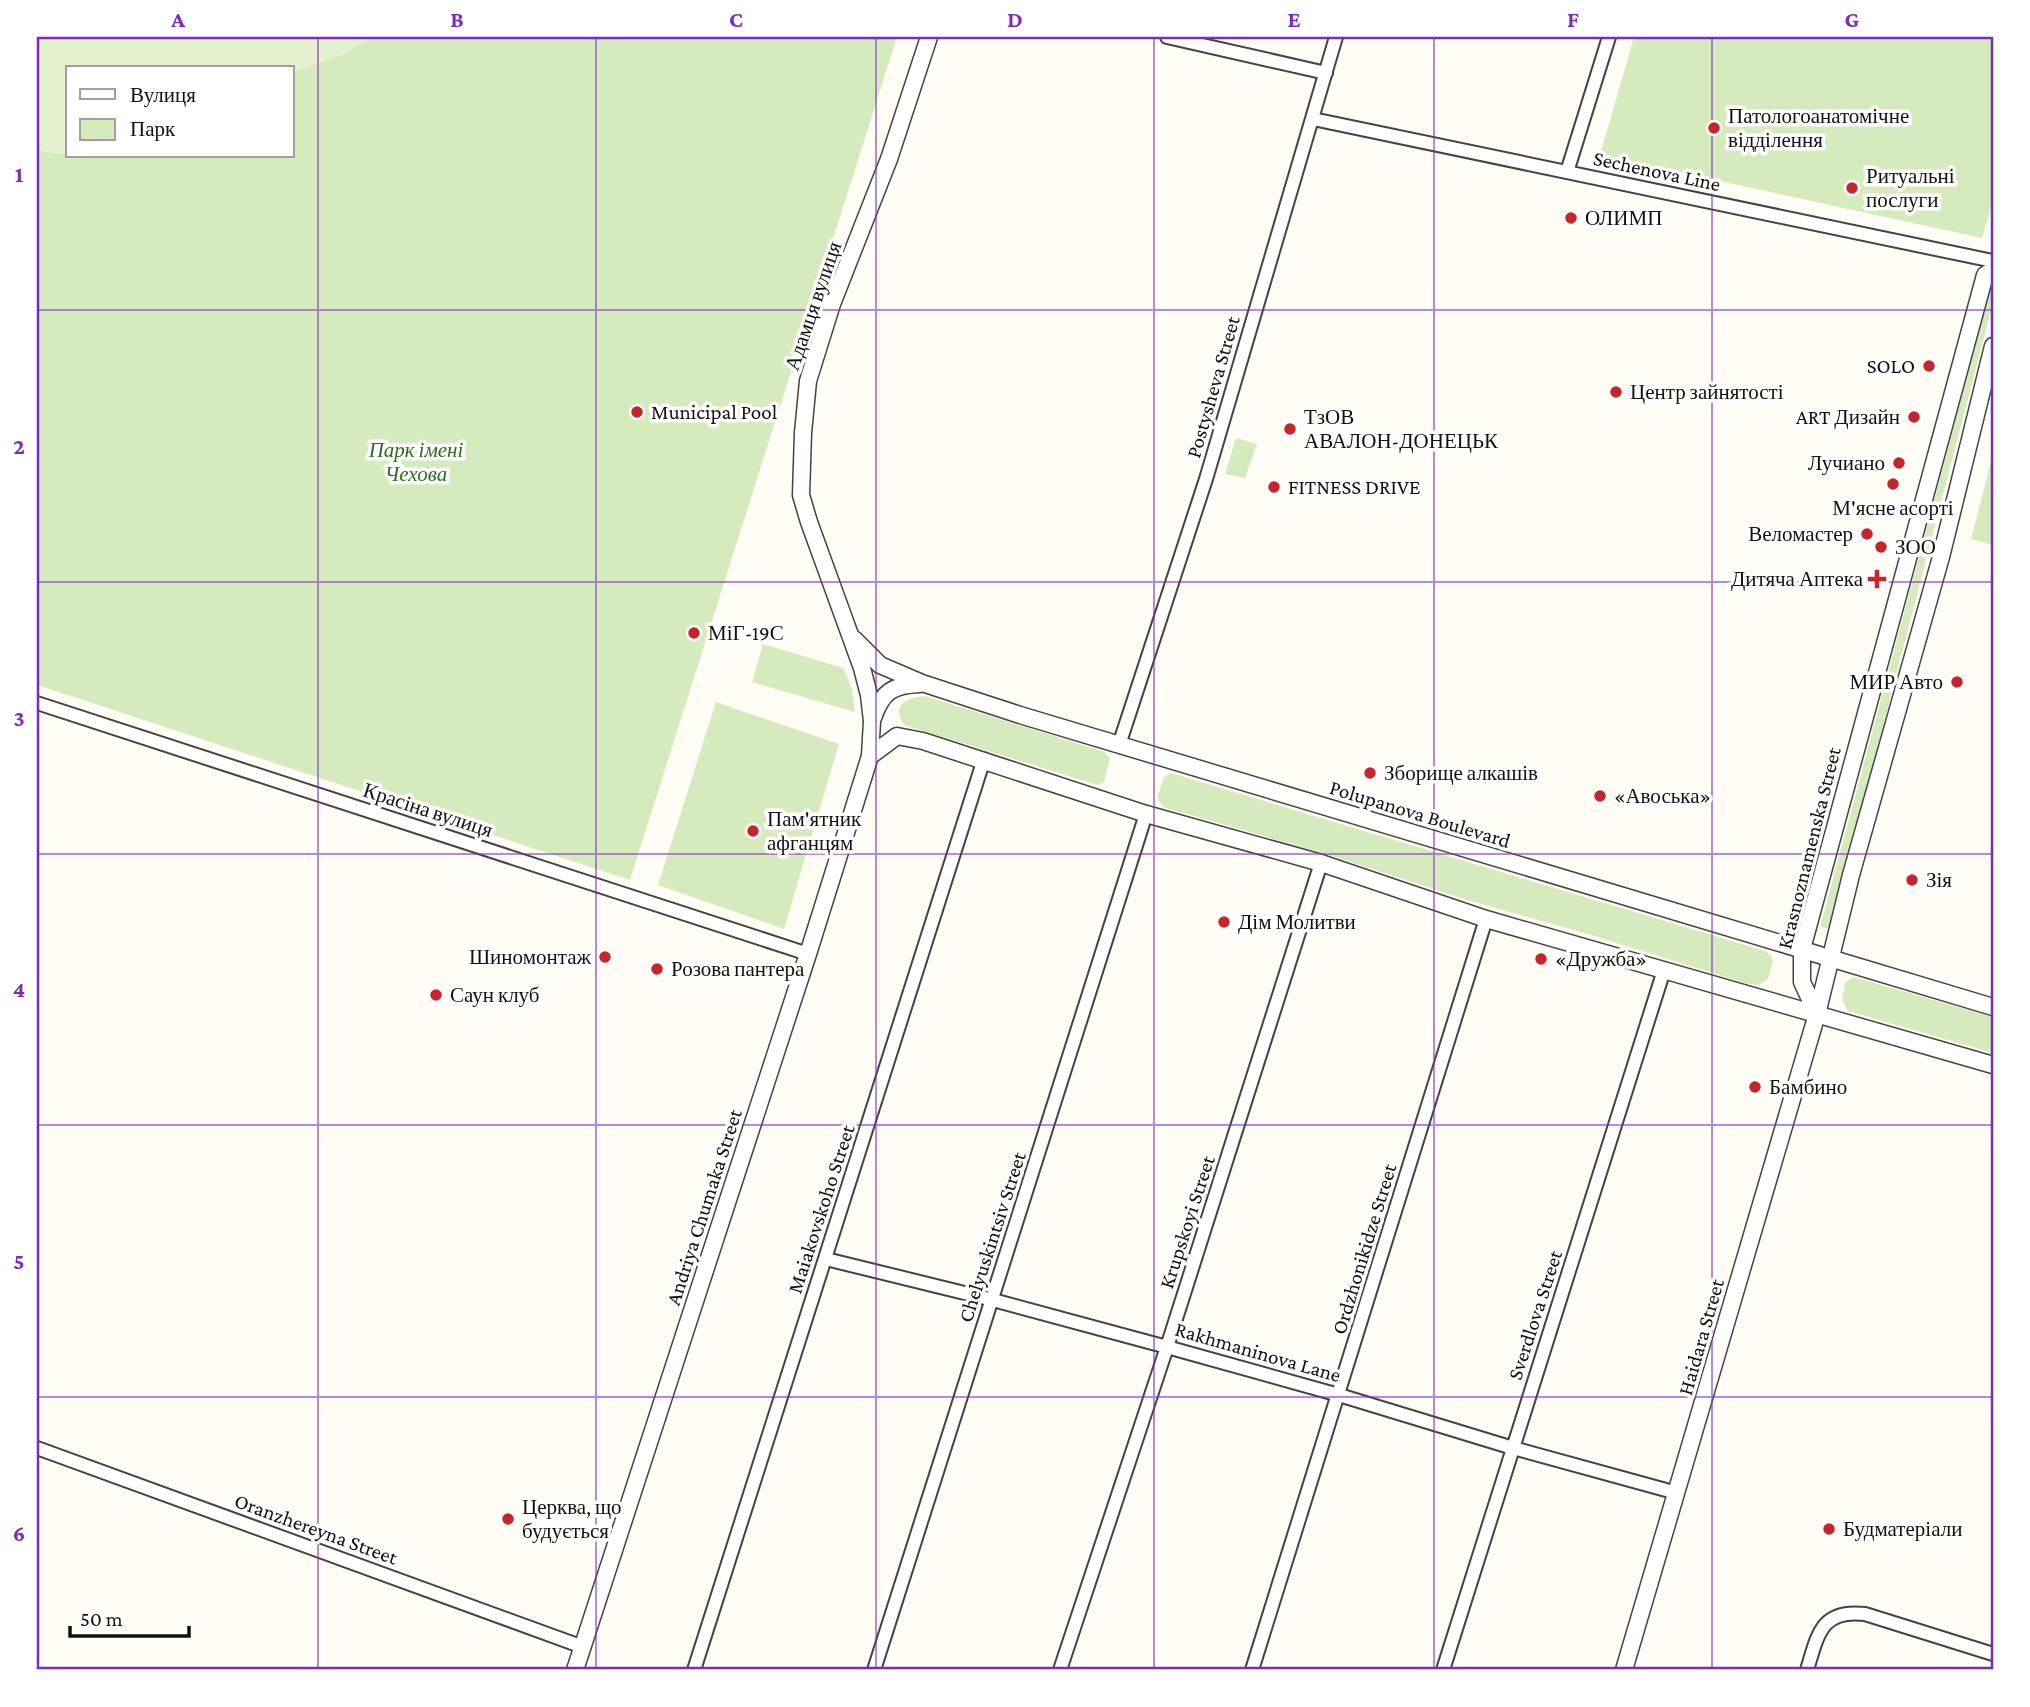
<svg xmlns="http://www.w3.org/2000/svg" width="2030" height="1707" viewBox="0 0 2030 1707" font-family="'Crimson Pro',serif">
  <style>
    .green { fill: #d5ebbd; fill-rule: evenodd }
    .pitch { fill: #e6f2cf }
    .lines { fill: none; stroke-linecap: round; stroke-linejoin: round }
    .minor-casing { stroke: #444; stroke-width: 16 }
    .tertiary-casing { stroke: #444; stroke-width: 19 }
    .minor { stroke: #fff; stroke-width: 12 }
    .tertiary { stroke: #fff; stroke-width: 16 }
    .grid { fill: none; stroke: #7b2cbf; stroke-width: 2; stroke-opacity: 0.55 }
    .poi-dot { fill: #c4262e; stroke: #fff; stroke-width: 2.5 }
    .labels { text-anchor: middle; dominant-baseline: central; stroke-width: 7; stroke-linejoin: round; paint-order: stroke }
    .poi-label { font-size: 21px; fill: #111; stroke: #fff; text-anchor: start }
    .street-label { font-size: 21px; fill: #111; stroke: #fff }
    .park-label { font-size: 21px; font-style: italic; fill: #2f6b1f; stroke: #fff }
    .neatline { fill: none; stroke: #7b2cbf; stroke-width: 2.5 }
    .grid-label { font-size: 23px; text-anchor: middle; font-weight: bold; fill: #7b2cbf }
  </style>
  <rect width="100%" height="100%" fill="#fffdf5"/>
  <!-- green -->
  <g class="green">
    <path d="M37 37H897L630 880 37 685ZM68 68H292V156H68Z"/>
    <path d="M1634 37H1993V200L1982 238 1600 155Z"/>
    <path d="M1993 281V303L1830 929 1820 927Z"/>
    <path d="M1236 438 1257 444 1245 478 1225 474Z"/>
    <path d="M1993 454V545L1971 539Z"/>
    <path d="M763 644 843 668 852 688 855 712 752 682Z"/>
    <path d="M925 696 1105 752 1110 759 1104 782 1098 785 904 725C890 704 907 698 925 696Z"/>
    <path d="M716 702 839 744 784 929 658 885Z"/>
    <path d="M1171 773 1765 951 1771 955 1773 962 1768 979 1759 985 1748 984 1591 935 1467 900 1332 856 1163 807 1157 798 1164 777Z"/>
    <path d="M1853 977 1993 1017V1053L1848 1011 1842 1000 1845 983Z"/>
  </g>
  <!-- pitch -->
  <path class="pitch" d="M37 37H372L344 54 292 73V68H68V153L55 154 37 150Z"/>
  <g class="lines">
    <defs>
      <g id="minor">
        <path d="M1167 37 1326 73"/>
        <path d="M1313 119 1993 261"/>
        <path d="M1567 172 1609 37"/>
        <path d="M37 703 808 954"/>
        <path d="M1119 745 1206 479 1336 37"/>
        <path d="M826 1259 993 1300 1167 1347 1339 1395 1513 1448 1677 1493"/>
        <path d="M37 1448 583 1647"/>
        <path d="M694 1670 984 759"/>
        <path d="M874 1670 1146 814"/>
        <path d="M1060 1670 1167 1347 1321 863"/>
        <path d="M1252 1670 1486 919"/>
        <path d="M1443 1670 1664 970"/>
        <path d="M1807 1670C1818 1634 1821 1609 1865 1614L1993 1654"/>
      </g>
      <g id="tertiary">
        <path d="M854 639 880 665 922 683 1020 715 1993 1007"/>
        <path d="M873 718C882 692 892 685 920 684"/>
        <path d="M870 756 897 736 923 741 1146 814 1321 863 1486 919 1993 1065"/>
        <path d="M1817 1014 1802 982V949L1985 275 1993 270"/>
        <path d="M575 1670 808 954 870 756 872 721 869 695 862 668 809 522 801 495 803 433 808 381 832 304 889 159 929 37"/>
        <path d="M1624 1670 1817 1014 1851 875 1941 557 1993 346"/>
      </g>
    </defs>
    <!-- minor casing -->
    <use href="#minor" class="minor-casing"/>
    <!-- tertiary casing -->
    <use href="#tertiary" class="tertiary-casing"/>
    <!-- minor -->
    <use href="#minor" class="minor"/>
    <!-- tertiary -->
    <use href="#tertiary" class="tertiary"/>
  </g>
  <!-- grid -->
  <path class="grid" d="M318 37V1670M596 37V1670M876 37V1670M1154 37V1670M1434 37V1670M1712 37V1670M37 310H1993M37 582H1993M37 854H1993M37 1125H1993M37 1397H1993"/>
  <!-- markers -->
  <g class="poi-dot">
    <circle cx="1714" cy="128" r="7"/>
    <circle cx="1852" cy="188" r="7"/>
    <circle cx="1571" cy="218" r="7"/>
    <circle cx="1929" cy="366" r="7"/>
    <circle cx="1616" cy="392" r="7"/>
    <circle cx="637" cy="412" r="7"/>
    <circle cx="1914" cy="417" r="7"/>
    <circle cx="1290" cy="429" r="7"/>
    <circle cx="1899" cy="463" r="7"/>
    <circle cx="1893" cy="484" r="7"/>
    <circle cx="1274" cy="487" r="7"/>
    <circle cx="1867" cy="534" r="7"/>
    <circle cx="1881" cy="547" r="7"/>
    <path d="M1873.5 568.5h7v7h7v7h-7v7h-7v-7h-7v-7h7z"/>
    <circle cx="694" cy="633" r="7"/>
    <circle cx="1957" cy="682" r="7"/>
    <circle cx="1370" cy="773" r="7"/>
    <circle cx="1600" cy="796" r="7"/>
    <circle cx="753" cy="831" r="7"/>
    <circle cx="1912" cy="880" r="7"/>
    <circle cx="1224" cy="922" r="7"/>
    <circle cx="605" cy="957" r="7"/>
    <circle cx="1541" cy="959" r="7"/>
    <circle cx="657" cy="969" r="7"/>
    <circle cx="436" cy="995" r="7"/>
    <circle cx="1755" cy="1087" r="7"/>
    <circle cx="508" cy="1519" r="7"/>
    <circle cx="1829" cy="1529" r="7"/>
  </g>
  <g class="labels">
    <!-- poi labels -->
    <g class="poi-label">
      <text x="1728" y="116">Патологоанатомічне<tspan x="1728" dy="24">відділення</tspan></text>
      <text x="1866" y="176">Ритуальні<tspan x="1866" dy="24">послуги</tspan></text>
      <text x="1585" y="218">ОЛИМП</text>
      <text x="1915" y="366" text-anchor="end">SOLO</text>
      <text x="1630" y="392">Центр зайнятості</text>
      <text x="651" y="412">Municipal Pool</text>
      <text x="1304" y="417">ТзОВ<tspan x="1304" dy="24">АВАЛОН-ДОНЕЦЬК</tspan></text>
      <text x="1900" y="417" text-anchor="end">ART Дизайн</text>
      <text x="1885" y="463" text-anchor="end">Лучиано</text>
      <text x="1288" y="487">FITNESS DRIVE</text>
      <text x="1893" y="508" text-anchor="middle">М'ясне асорті</text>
      <text x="1853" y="534" text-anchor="end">Веломастер</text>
      <text x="1895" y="547">ЗОО</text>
      <text x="1863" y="579" text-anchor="end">Дитяча Аптека</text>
      <text x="708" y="633">МіГ-19С</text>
      <text x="1943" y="682" text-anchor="end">МИР Авто</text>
      <text x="1384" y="773">Зборище алкашів</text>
      <text x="1614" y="796">«Авоська»</text>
      <text x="767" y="819">Пам'ятник<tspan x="767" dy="24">афганцям</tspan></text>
      <text x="1926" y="880">Зія</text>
      <text x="1238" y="922">Дім Молитви</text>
      <text x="591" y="957" text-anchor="end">Шиномонтаж</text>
      <text x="1555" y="959">«Дружба»</text>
      <text x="671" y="969">Розова пантера</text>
      <text x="450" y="995">Саун клуб</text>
      <text x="1769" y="1087">Бамбино</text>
      <text x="522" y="1507">Церква, що<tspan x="522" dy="24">будується</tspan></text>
      <text x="1843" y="1529">Будматеріали</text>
    </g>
    <!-- street labels -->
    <g class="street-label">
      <text transform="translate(1657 171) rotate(12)">Sechenova Line</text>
      <text transform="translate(813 306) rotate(-71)">Адамця вулиця</text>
      <text transform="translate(1213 387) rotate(-74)">Postysheva Street</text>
      <text transform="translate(428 810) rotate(18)">Красіна вулиця</text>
      <text transform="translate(1420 814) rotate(17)">Polupanova Boulevard</text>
      <text transform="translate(1809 848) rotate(-76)">Krasnoznamenska Street</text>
      <text transform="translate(704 1207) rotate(-72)">Andriya Chumaka Street</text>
      <text transform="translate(821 1209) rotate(-72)">Maiakovskoho Street</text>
      <text transform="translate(1187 1222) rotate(-72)">Krupskoyi Street</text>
      <text transform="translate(992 1237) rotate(-72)">Chelyuskintsiv Street</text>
      <text transform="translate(1364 1249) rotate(-73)">Ordzhonikidze Street</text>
      <text transform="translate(1535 1315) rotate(-72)">Sverdlova Street</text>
      <text transform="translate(1701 1337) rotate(-74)">Haidara Street</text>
      <text transform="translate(1258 1352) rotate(16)">Rakhmaninova Lane</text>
      <text transform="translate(316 1529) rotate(20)">Oranzhereyna Street</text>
    </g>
    <!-- park labels -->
    <g class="park-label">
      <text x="416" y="450">Парк імені<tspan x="416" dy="24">Чехова</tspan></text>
    </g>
  </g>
  <!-- border -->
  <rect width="2030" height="1707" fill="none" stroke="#ffffff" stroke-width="77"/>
  <!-- legend -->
  <rect x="66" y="66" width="228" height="91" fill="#ffffff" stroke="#a0a0a0" stroke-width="2"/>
  <rect x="80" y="89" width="35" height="10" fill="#ffffff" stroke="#a0a0a0" stroke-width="2"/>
  <text x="130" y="102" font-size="21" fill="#111111">Вулиця</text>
  <rect x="80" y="119" width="35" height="21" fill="#d5ebbd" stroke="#a0a0a0" stroke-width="2"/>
  <text x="130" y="136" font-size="21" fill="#111111">Парк</text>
  <!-- scale -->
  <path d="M70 1626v10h119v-10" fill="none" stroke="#111111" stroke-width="3.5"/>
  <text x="80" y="1626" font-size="21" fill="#111111" stroke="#ffffff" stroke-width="5" paint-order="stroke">50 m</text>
  <rect x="38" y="38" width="1954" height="1630" class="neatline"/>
  <g class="grid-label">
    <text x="178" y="27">A</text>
    <text x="457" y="27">B</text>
    <text x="736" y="27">C</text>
    <text x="1015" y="27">D</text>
    <text x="1294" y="27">E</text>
    <text x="1573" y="27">F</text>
    <text x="1852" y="27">G</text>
    <text x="19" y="182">1</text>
    <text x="19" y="454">2</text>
    <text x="19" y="726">3</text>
    <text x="19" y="997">4</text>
    <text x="19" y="1269">5</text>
    <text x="19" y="1541">6</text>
  </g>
</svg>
